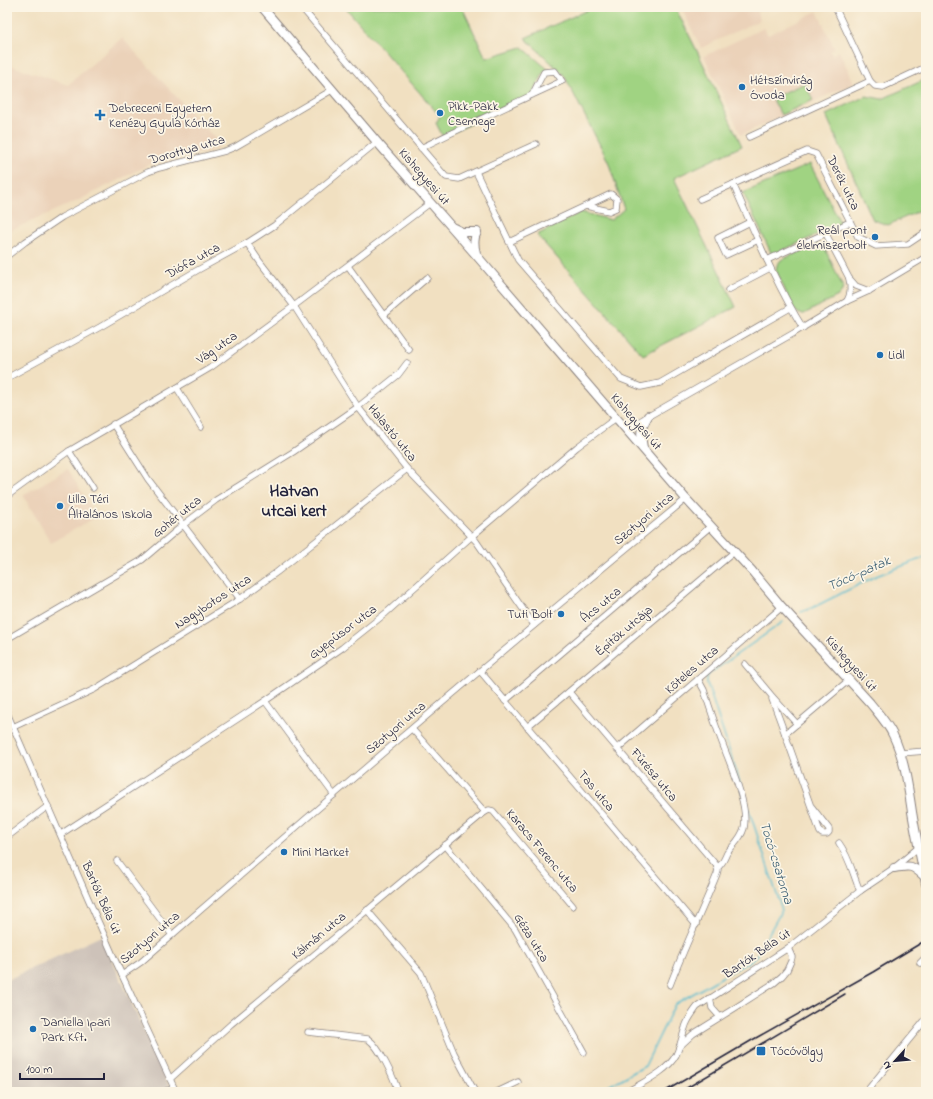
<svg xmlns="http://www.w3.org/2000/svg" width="933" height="1099" viewBox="0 0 933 1099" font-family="'Indie Flower',sans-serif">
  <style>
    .built { fill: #ebd2b9 }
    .industrial { fill: #cdc2b9 }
    .green { fill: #a0d382; stroke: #617a5e }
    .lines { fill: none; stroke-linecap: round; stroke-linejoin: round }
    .stream { stroke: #52bbcf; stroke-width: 1.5 }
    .street-casing { stroke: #8a817e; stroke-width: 7 }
    .secondary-casing { stroke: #8a817e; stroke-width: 10 }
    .street { stroke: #fff; stroke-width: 5.5 }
    .secondary { stroke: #fff; stroke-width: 8 }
    .rail { stroke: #22223b; stroke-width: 1.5 }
    .poi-dot { fill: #1f6fb2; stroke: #fcf5e5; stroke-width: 1.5 }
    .labels { text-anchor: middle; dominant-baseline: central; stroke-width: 3.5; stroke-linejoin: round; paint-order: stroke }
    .poi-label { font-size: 13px; fill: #22223b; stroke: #fcf5e5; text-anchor: start }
    .street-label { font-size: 13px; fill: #22223b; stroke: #fcf5e5 }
    .water-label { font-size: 14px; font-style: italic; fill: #33586f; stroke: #fcf5e5 }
    .district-label { font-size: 17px; font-weight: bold; fill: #22223b; stroke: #fcf5e5 }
  </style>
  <rect width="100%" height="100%" fill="#fcf5e5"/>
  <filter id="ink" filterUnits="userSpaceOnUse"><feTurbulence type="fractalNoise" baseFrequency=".025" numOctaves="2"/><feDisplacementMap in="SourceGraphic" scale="8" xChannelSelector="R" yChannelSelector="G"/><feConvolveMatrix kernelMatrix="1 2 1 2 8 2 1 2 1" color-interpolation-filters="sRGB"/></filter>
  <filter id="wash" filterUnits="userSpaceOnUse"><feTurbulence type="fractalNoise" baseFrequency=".012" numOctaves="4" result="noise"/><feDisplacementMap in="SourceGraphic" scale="16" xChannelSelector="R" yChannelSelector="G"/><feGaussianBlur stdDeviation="0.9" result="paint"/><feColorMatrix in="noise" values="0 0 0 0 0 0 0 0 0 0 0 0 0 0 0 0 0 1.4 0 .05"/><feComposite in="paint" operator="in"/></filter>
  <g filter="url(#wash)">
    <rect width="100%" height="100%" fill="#f1e0c1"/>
    <!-- built -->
    <g class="built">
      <path d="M681 7H768L757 12 760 20 701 48Z"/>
      <path d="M817 11 835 49 830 51 832 55 839 51 854 83 741 135 704 56 764 28 768 35Z"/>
      <path d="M122 38 221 145 214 150 148 165 75 202 7 232V64L68 85Z"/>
      <path d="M68 469 96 517 51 543 23 495Z"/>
    </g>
    <!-- industrial -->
    <path class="industrial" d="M101 936 170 1088 160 1092H7V980Z"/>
    <!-- green -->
    <g class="green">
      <path d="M345 7H462L486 58 522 47 550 71 544 72 532 95 443 137 436 123 440 116Z"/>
      <path d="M594 7H675L698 53 742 146 674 178 736 307 643 355 537 235 581 212 611 220 624 209 608 161 564 75 525 38Z"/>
      <path d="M926 79V203L919 211 888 225 873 220 826 115 866 96 882 99Z"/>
      <path d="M805 83 813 100 781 115 772 98Z"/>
      <path d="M810 164 841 224 772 255 743 193Z"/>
      <path d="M817 244 822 246 825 249 843 287 842 291 838 296 804 314H800L794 310 776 270 777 265 781 260Z"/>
    </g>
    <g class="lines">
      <!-- stream -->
      <g class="stream">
        <path d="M801 612 814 607 876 576 926 557"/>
        <path d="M598 1092 645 1066 675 1004 755 958 782 910 707 683V677L709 674 783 622"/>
      </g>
    </g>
  </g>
  <g filter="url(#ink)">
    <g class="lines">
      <defs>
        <g id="street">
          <path d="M301 7 446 177 459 179 536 144"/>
          <path d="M835 7 870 81 875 86 883 87 926 67"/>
          <path d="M749 137 870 81"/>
          <path d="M421 148C467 125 515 103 562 81L555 71 544 72 532 95"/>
          <path d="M476 172 518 260 621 379 641 387 660 383 790 308"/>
          <path d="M733 184C755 233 775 283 803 328"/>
          <path d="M700 199 807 151 816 154 858 237 876 246 908 244 926 232"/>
          <path d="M750 222 718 238 726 255 758 240"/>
          <path d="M826 234 849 278 856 286 869 291"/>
          <path d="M509 242 611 194 617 199 616 208 609 211 586 206"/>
          <path d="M247 243 260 262 294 306 358 407 407 469 476 541 534 625"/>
          <path d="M7 256 25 242 62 217 148 172 159 168 225 151 235 147 332 90"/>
          <path d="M767 260 850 222"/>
          <path d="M348 266 409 350"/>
          <path d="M728 290 770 268"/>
          <path d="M847 301C851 294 851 286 849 279"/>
          <path d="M384 315 427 278"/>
          <path d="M7 378 100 327 196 271 247 243 275 225 377 142"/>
          <path d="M177 388 201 427"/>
          <path d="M113 424 148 479 240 599"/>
          <path d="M626 429 794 333 847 301 869 291 926 257"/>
          <path d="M69 451 93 488"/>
          <path d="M7 496 69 451 210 368 294 306 430 203"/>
          <path d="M7 639 142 560 183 525 216 500 293 452 358 407 398 375 407 363"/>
          <path d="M745 664 771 695 797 724"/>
          <path d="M480 671 696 925"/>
          <path d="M698 679 704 690C710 709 716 727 723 745 731 767 749 806 744 828 741 839 734 844 727 853 724 859 723 864 717 868"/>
          <path d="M569 692 717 866 718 870 717 874C702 911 684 948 670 985"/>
          <path d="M772 699 785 734"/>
          <path d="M265 701 334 795"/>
          <path d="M505 701 711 526"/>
          <path d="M7 713 115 960 176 1092"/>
          <path d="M13 727 95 689 240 599 277 572 407 469"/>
          <path d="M527 727 734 552"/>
          <path d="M412 729 485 812"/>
          <path d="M617 749 782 607"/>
          <path d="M901 753 926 751"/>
          <path d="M811 806 829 829V832L827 834H822L820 832 785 734 849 680"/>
          <path d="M61 834 265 701 342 648 386 613 471 537 577 447 616 418"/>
          <path d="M7 837 48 806"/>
          <path d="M839 843C850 858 853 875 860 891"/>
          <path d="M445 845 515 929 584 1052"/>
          <path d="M117 861 172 935"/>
          <path d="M367 910 421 973 454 1053 475 1092"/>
          <path d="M920 963 926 957"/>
          <path d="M122 975 141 962C320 805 502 651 686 499"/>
          <path d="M710 998 712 1008 720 1017"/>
          <path d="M308 1032 368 1039C380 1047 394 1078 398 1092"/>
          <path d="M679 1047 693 1034 738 1006 774 983 782 976 787 970 791 961 792 957 788 948"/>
          <path d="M170 1079 231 1024 485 812 489 810 493 811 573 906"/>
          <path d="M164 1092 174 1088"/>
          <path d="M497 1092 518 1082"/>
          <path d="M627 1092C643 1082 667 1072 676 1055 680 1047 682 1037 685 1028 687 1020 692 1014 697 1007L788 948 860 891 894 868 919 847"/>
          <path d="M866 1092 926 1019"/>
        </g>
        <g id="secondary">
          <path d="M262 7 377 142 477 256 686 499 752 571 782 607 870 703C878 713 888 724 893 735 905 760 908 786 912 812 916 836 921 860 926 884"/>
          <path d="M454 228 462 232H477C473 239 474 246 476 253"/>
          <path d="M643 448C640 432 640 430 648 416"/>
          <path d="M894 868C910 865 912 865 924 876"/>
        </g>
      </defs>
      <!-- street casing -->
      <use href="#street" class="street-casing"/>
      <!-- secondary casing -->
      <use href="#secondary" class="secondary-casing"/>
      <!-- street -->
      <use href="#street" class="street"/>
      <!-- secondary -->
      <use href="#secondary" class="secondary"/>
      <!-- rail -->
      <g class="rail">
        <path d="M664 1092 754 1039 873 972 926 940"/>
        <path d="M680 1092 845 994"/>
      </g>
    </g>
  </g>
  <!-- markers -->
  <g class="poi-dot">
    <circle cx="742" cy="87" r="4"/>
    <circle cx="440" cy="113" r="4"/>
    <path d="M98 109h4v4h4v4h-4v4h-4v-4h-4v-4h4z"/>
    <circle cx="875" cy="237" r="4"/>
    <circle cx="880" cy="355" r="4"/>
    <circle cx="60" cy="506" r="4"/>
    <circle cx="561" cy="614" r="4"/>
    <circle cx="284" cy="852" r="4"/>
    <circle cx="33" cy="1029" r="4"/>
    <rect x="756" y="1046" width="10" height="10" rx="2"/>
  </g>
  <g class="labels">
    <!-- poi labels -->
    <g class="poi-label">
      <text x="750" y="80">Hétszínvirág<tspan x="750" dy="15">Óvoda</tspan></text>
      <text x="448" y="106">Pikk-Pakk<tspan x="448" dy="15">Csemege</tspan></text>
      <text x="109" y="108">Debreceni Egyetem<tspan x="109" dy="15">Kenézy Gyula Kórház</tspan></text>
      <text x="867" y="230" text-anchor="end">Reál pont<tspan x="867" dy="15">élelmiszerbolt</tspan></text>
      <text x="888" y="355">Lidl</text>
      <text x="68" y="499">Lilla Téri<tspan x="68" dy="15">Általános Iskola</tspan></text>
      <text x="553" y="614" text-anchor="end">Tuti Bolt</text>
      <text x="292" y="852">Mini Market</text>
      <text x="41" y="1022">Daniella Ipari<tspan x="41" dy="15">Park Kft.</tspan></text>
      <text x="770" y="1051">Tócóvölgy</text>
    </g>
    <!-- street labels -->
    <g class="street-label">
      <text transform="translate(187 150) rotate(-16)">Dorottya utca</text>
      <text transform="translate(424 177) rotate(49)">Kishegyesi út</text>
      <text transform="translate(843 183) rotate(64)">Derék utca</text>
      <text transform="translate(193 261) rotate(-29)">Diófa utca</text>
      <text transform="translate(217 348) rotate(-35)">Vág utca</text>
      <text transform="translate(636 422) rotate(49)">Kishegyesi út</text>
      <text transform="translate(392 433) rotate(51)">Halastó utca</text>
      <text transform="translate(177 517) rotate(-39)">Gohér utca</text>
      <text transform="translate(644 519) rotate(-40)">Szotyori utca</text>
      <text transform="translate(213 602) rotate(-33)">Nagybotos utca</text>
      <text transform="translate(601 605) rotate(-40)">Ács utca</text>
      <text transform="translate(624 631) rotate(-40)">Építők utcája</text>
      <text transform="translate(343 632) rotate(-37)">Gyepűsor utca</text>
      <text transform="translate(851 664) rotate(48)">Kishegyesi út</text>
      <text transform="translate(692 670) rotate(-41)">Köteles utca</text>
      <text transform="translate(396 728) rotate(-40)">Szotyori utca</text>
      <text transform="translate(654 775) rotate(50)">Fűrész utca</text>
      <text transform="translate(596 791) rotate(50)">Tas utca</text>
      <text transform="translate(542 851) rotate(50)">Karacs Ferenc utca</text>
      <text transform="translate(101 898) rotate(66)">Bartók Béla út</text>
      <text transform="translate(319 936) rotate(-40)">Kálmán utca</text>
      <text transform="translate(150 938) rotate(-40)">Szotyori utca</text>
      <text transform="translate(531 938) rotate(58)">Géza utca</text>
      <text transform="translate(757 954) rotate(-34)">Bartók Béla út</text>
    </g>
    <!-- water labels -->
    <g class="water-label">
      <text transform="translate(859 574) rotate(-24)">Tócó-patak</text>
      <text transform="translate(776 863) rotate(73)">Tocó-csatorna</text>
    </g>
    <!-- district labels -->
    <g class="district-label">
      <text x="294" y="491">Hatvan<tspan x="294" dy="20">utcai kert</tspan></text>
    </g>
  </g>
  <!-- margin -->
  <rect width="933" height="1099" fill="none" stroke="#fcf5e5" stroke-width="24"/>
  <!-- north arrow -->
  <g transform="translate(895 1061) rotate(243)" stroke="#fcf5e5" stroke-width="3" paint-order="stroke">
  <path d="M0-3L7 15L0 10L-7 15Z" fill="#22223b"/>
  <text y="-6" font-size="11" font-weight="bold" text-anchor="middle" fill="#22223b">N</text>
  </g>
  <!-- scale -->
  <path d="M20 1073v6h84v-6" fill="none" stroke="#22223b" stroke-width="2"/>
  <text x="26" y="1073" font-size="12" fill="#22223b" stroke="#fcf5e5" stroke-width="3" paint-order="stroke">100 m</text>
</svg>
